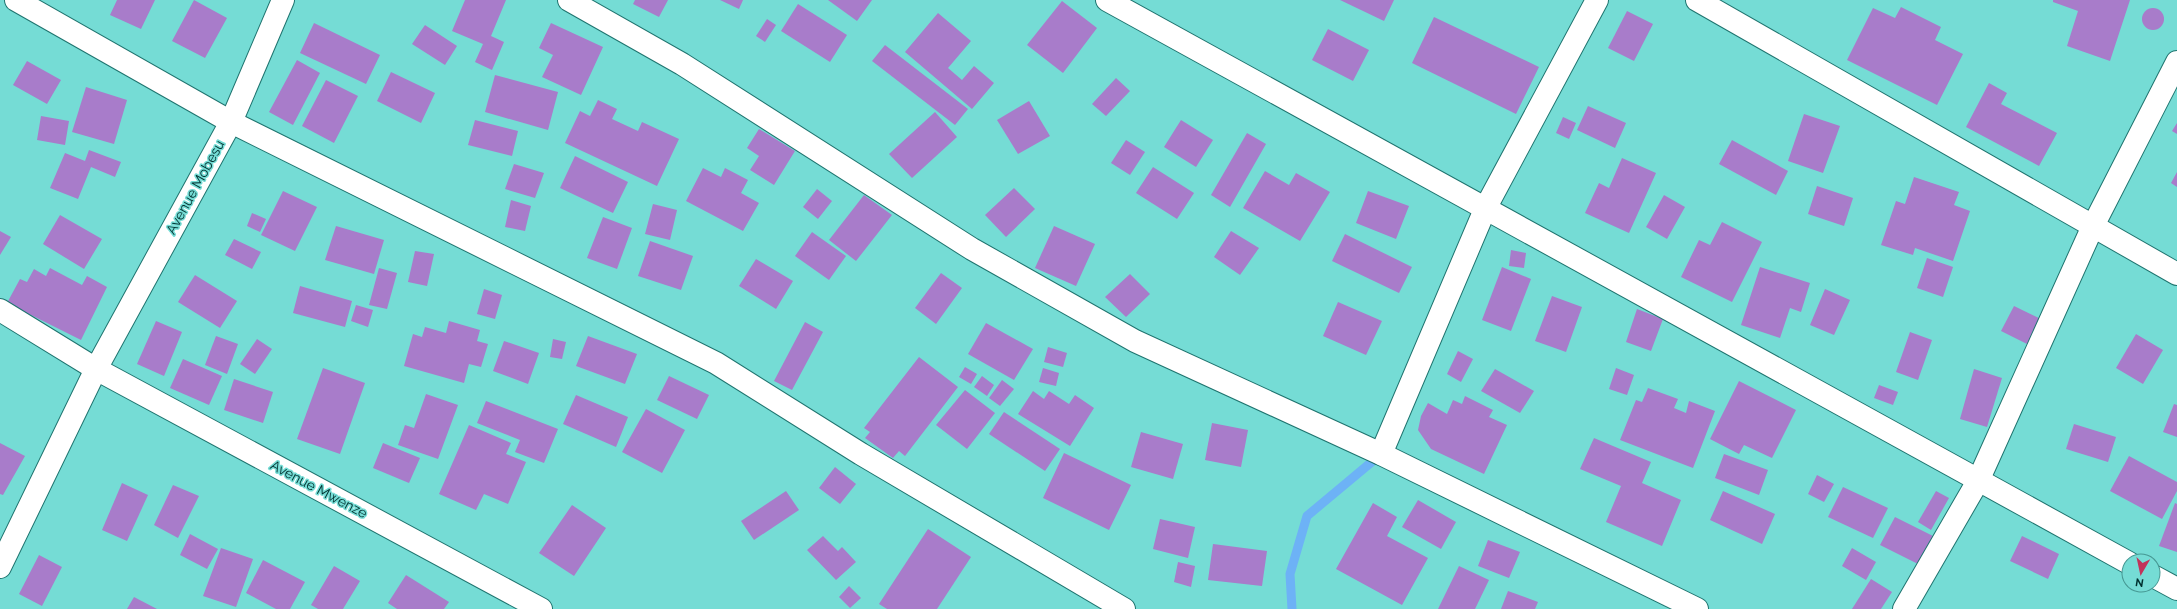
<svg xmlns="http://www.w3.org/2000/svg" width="2177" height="609" viewBox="0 0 2177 609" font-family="Raleway,sans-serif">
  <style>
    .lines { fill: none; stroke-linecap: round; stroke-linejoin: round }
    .stream { stroke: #6db2f6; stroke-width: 9 }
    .building { fill: #a87cca }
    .street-casing { stroke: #1f746f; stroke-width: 24 }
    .secondary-casing { stroke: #1f746f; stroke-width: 24 }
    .street { stroke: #fff; stroke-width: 22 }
    .secondary { stroke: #fff; stroke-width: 22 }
    .labels { text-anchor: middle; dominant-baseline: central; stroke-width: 3; stroke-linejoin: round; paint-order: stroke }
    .street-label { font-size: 14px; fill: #00312f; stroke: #75dcd5 }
  </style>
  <rect width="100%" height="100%" fill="#75dcd5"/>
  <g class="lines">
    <!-- stream -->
    <path class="stream" d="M1292 609 1290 574 1307 516 1380 455"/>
  </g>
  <!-- building -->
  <g class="building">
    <path d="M117 0H155L141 29 110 15Z"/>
    <path d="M194 0 227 18 205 58 172 41Z"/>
    <path d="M465 0H506L491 36 504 42 492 70 475 62 483 44 452 31Z"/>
    <path d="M635 0H668L659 17 633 4Z"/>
    <path d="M720 0H743L739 9Z"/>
    <path d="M828 0H872L857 21Z"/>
    <path d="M1340 0H1394L1384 21Z"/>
    <path d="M2053 0H2130L2110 61 2067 46 2078 11 2053 2Z"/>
    <path d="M1062 1 1097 28 1063 73 1027 45Z"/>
    <path d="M798 4 847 35 830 62 781 31Z"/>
    <path d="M1901 7 1941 27 1935 40 1963 54 1937 105 1847 60 1873 8 1895 18Z"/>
    <circle cx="2153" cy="19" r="11"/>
    <path d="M1627 11 1653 24 1634 61 1608 48Z"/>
    <path d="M938 13 971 41 948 68 962 80 974 66 994 83 972 109 905 52Z"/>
    <path d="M1434 17 1539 67 1516 114 1412 63Z"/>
    <path d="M767 19 776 25 765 42 756 36Z"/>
    <path d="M314 23 380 55 366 84 300 53Z"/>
    <path d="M551 23 603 47 581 95 542 77 553 55 539 48Z"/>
    <path d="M425 25 457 46 445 65 412 44Z"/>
    <path d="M1328 29 1369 50 1353 81 1312 60Z"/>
    <path d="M885 45 968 109 955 125 872 61Z"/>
    <path d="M297 60 320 73 293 125 269 112Z"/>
    <path d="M27 61 61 80 47 104 13 85Z"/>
    <path d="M391 72 435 93 421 123 377 101Z"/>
    <path d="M495 75 558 92 548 130 485 112Z"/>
    <path d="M1116 78 1130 91 1106 116 1092 104Z"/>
    <path d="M326 80 358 96 334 143 302 126Z"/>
    <path d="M1989 83 2007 93 2001 104 2057 133 2039 166 1966 127Z"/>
    <path d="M86 87 127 100 114 144 72 132Z"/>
    <path d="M598 100 617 109 612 119 638 131 642 122 679 139 657 186 565 143 580 111 590 116Z"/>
    <path d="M1029 101 1050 136 1018 154 997 120Z"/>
    <path d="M1588 106 1626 123 1615 148 1577 130Z"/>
    <path d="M935 112 957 137 912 178 889 154Z"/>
    <path d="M1804 114 1840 126 1823 173 1788 161Z"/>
    <path d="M41 116 69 121 65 145 37 140Z"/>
    <path d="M1563 117 1576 123 1569 139 1556 133Z"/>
    <path d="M475 120 518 131 512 156 468 145Z"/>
    <path d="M1181 120 1213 140 1196 167 1164 147Z"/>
    <path d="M2177 123V134L2172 131Z"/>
    <path d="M759 129 795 151 774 185 750 170 759 156 747 148Z"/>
    <path d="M1247 133 1266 144 1230 207 1211 195Z"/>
    <path d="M1126 140 1145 152 1130 175 1111 163Z"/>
    <path d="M1732 140 1788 171 1776 195 1719 164Z"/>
    <path d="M89 150 121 162 115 177 91 167 78 199 50 188 65 153 85 161Z"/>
    <path d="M575 156 628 182 613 213 560 188Z"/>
    <path d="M1622 158 1656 173 1629 233 1585 213 1599 183 1609 188Z"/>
    <path d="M514 164 544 173 535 198 505 189Z"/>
    <path d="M1153 167 1194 193 1177 219 1136 193Z"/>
    <path d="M703 168 721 177 725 168 748 180 741 193 759 203 743 231 686 201Z"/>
    <path d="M1265 171 1289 185 1296 173 1330 192 1300 241 1243 208Z"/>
    <path d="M2177 172V187L2171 183Z"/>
    <path d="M1914 177 1959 192 1954 205 1970 211 1953 261 1915 248 1913 255 1881 245 1896 201 1905 204Z"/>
    <path d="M1817 186 1853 198 1844 226 1808 214Z"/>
    <path d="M1014 188 1035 209 1006 237 985 215Z"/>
    <path d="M817 189 832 201 818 219 803 207Z"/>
    <path d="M283 191 317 207 295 251 261 235Z"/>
    <path d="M1368 191 1409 206 1396 239 1356 223Z"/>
    <path d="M864 195 892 215 856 261 829 240Z"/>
    <path d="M1664 195 1685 207 1667 239 1646 227Z"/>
    <path d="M511 200 531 206 525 231 505 227Z"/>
    <path d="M653 204 677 210 670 240 645 234Z"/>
    <path d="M252 213 266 219 260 232 247 226Z"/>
    <path d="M60 215 102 239 84 269 43 244Z"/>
    <path d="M603 217 632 228 617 269 587 258Z"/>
    <path d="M1722 222 1762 242 1732 302 1681 277 1699 240 1710 245Z"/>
    <path d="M336 226 384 240 374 274 325 260Z"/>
    <path d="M1054 226 1095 244 1076 286 1035 268Z"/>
    <path d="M0 231 11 237 0 255Z"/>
    <path d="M1231 231 1259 248 1240 275 1214 257Z"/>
    <path d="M812 232 846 256 829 280 795 256Z"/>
    <path d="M1345 234 1412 267 1399 293 1332 261Z"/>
    <path d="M234 239 261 252 252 269 225 255Z"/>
    <path d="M650 241 693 256 681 290 638 276Z"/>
    <path d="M1511 250 1526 253 1524 268 1509 266Z"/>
    <path d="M415 251 434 254 427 286 408 282Z"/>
    <path d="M1927 258 1953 267 1943 297 1917 288Z"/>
    <path d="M756 259 793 281 776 309 739 286Z"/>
    <path d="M1502 267 1531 279 1511 331 1482 320Z"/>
    <path d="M1760 267 1810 283 1801 312 1790 308 1780 338 1741 325Z"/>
    <path d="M50 268 82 285 87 276 107 287 81 340 7 303 20 279 27 282 34 269 46 276Z"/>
    <path d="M379 268 397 273 387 309 369 305Z"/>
    <path d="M941 273 962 288 936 324 915 308Z"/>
    <path d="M1130 274 1150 294 1126 317 1105 297Z"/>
    <path d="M195 275 237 301 220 328 178 302Z"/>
    <path d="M300 286 352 301 345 327 293 313Z"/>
    <path d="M484 289 502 295 495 319 477 314Z"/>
    <path d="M1825 289 1850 300 1834 335 1810 325Z"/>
    <path d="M1552 296 1582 307 1566 352 1535 341Z"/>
    <path d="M1338 302 1382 321 1366 355 1323 336Z"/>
    <path d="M356 305 373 310 368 327 351 321Z"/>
    <path d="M2014 306 2045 321 2033 347 2001 331Z"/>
    <path d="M1637 309 1663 319 1651 351 1626 342Z"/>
    <path d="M156 321 182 332 164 376 137 364Z"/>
    <path d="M449 321 480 330 477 341 488 344 481 367 469 364 464 383 404 366 413 334 422 337 425 327 446 333Z"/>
    <path d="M805 322 823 332 792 390 774 381Z"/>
    <path d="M986 323 1033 349 1014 380 968 354Z"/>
    <path d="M1910 332 1932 340 1918 380 1896 372Z"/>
    <path d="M2136 334 2163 350 2143 384 2116 368Z"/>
    <path d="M216 336 238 344 227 374 205 365Z"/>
    <path d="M588 336 637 354 625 384 576 366Z"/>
    <path d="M257 339 272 349 255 374 240 364Z"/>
    <path d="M553 339 566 342 562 359 550 357Z"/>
    <path d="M504 341 539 353 528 384 493 371Z"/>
    <path d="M1048 347 1067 353 1063 367 1044 362Z"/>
    <path d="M1458 351 1473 359 1461 382 1447 374Z"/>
    <path d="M919 357 958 387 905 456 899 451 893 458 865 438 870 432 864 428Z"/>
    <path d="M183 359 222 376 209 405 170 388Z"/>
    <path d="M965 367 977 374 971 384 959 377Z"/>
    <path d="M323 368 365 383 340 454 297 439Z"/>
    <path d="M1043 368 1059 373 1056 386 1039 382Z"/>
    <path d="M1616 368 1634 375 1627 395 1609 389Z"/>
    <path d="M1495 369 1534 391 1520 413 1481 391Z"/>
    <path d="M1974 369 2002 378 1987 427 1960 419Z"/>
    <path d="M669 376 709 395 697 419 657 400Z"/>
    <path d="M982 376 994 385 987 396 974 387Z"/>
    <path d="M234 379 273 392 263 423 224 410Z"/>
    <path d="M1002 380 1014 389 1000 406 989 398Z"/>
    <path d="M1739 381 1796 410 1772 458 1744 445 1739 454 1710 439Z"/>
    <path d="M1879 385 1898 392 1893 405 1874 398Z"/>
    <path d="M1648 388 1678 399 1674 408 1686 413 1689 401 1715 411 1693 468 1620 440 1636 400 1642 402Z"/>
    <path d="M965 390 995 413 967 449 936 425Z"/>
    <path d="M1033 391 1044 399 1049 391 1069 404 1075 395 1094 408 1070 446 1018 414Z"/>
    <path d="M426 394 458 405 438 459 398 445 405 425 414 428Z"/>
    <path d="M576 395 628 417 616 447 563 424Z"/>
    <path d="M1465 396 1493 410 1489 417 1507 425 1484 474 1431 449 1418 430 1421 416 1428 403 1447 414 1453 400 1462 404Z"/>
    <path d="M486 401 558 429 544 463 515 452 520 440 477 423Z"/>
    <path d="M2174 404 2177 405V437L2163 432Z"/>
    <path d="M646 409 685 430 662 473 622 452Z"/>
    <path d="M1004 412 1060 449 1045 471 989 434Z"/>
    <path d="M1212 423 1248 430 1241 467 1205 460Z"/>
    <path d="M2074 424 2116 437 2108 462 2066 449Z"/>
    <path d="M469 425 511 443 506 454 526 462 508 504 484 494 476 510 439 494Z"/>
    <path d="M1141 432 1183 444 1173 479 1131 467Z"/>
    <path d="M1594 438 1651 462 1642 483 1681 500 1662 546 1606 522 1621 486 1580 469Z"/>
    <path d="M0 443 25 456 3 495 0 494Z"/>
    <path d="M383 443 420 458 409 483 373 468Z"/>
    <path d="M1064 453 1131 485 1109 530 1043 498Z"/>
    <path d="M1724 454 1768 470 1759 495 1715 478Z"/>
    <path d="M2129 456 2177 482V491L2162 519 2110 491Z"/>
    <path d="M835 467 856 484 840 504 819 488Z"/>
    <path d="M1817 475 1834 484 1824 502 1808 494Z"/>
    <path d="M122 483 148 495 127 541 102 530Z"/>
    <path d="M173 485 199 496 178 538 154 525Z"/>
    <path d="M1843 487 1888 508 1873 538 1828 517Z"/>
    <path d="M786 491 799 510 754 540 741 521Z"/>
    <path d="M1723 491 1775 514 1762 544 1710 520Z"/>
    <path d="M1936 491 1949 498 1931 530 1918 522Z"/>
    <path d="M1418 500 1456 522 1441 549 1402 527Z"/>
    <path d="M1373 503 1397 517 1387 536 1428 558 1402 605 1336 569Z"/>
    <path d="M2175 503 2177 504V552L2159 546Z"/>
    <path d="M572 505 606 528 574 576 539 553Z"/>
    <path d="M1895 517 1933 536 1918 564 1880 545Z"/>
    <path d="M1160 519 1195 527 1188 558 1153 549Z"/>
    <path d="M928 529 971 557 937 609H887L879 604Z"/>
    <path d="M190 534 218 549 207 569 180 555Z"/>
    <path d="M823 536 838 551 842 547 856 562 836 580 807 550Z"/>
    <path d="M2022 536 2059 554 2048 579 2010 561Z"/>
    <path d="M1488 540 1520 552 1509 578 1478 566Z"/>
    <path d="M1213 544 1267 551 1262 586 1208 580Z"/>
    <path d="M221 548 253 559 236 607 203 596Z"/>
    <path d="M1852 548 1876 562 1866 580 1842 566Z"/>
    <path d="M39 555 62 567 42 606 19 594Z"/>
    <path d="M263 560 305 582 290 609H276L246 593Z"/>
    <path d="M1178 562 1195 566 1191 587 1174 582Z"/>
    <path d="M334 566 360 581 343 609H318L311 605Z"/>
    <path d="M1459 566 1489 580 1475 609H1438Z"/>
    <path d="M406 575 449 602 444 609H397L388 603Z"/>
    <path d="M1871 579 1892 592 1881 609H1852Z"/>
    <path d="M849 586 861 598 850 608 839 597Z"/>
    <path d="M1508 591 1538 602 1535 609H1501Z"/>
    <path d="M134 597 157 609H127Z"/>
  </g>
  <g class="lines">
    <defs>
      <g id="street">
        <path d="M16 0 231 122 716 363 861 454 1124 609"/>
        <path d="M569 0 682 64 972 249 1135 341 1381 454 1697 609"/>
        <path d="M1107 0 2129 563"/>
        <path d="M0 310 96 369"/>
        <path d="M1381 454 1486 207 1597 0"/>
        <path d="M2153 576 2177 589"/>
        <path d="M1904 609 1978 481 2093 226 2177 62"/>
      </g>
      <g id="secondary">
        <path d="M1697 0 2177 274"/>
        <path d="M96 369 541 609"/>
        <path d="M0 567 96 369 231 122 283 0"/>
      </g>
    </defs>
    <!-- street casing -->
    <use href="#street" class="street-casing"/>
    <!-- secondary casing -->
    <use href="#secondary" class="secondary-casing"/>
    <!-- street -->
    <use href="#street" class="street"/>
    <!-- secondary -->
    <use href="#secondary" class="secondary"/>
  </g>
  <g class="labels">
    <!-- street labels -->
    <g class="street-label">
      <text transform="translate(195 187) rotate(-61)">Avenue Mobesu</text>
      <text transform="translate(319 489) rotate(28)">Avenue Mwenze</text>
    </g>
  </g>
  <!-- north arrow -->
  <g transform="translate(2141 573) rotate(189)"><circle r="19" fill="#75dcd5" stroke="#469893"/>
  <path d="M0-3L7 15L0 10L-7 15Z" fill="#c2335a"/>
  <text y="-6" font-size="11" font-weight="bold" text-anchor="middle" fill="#00312f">N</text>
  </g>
</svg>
